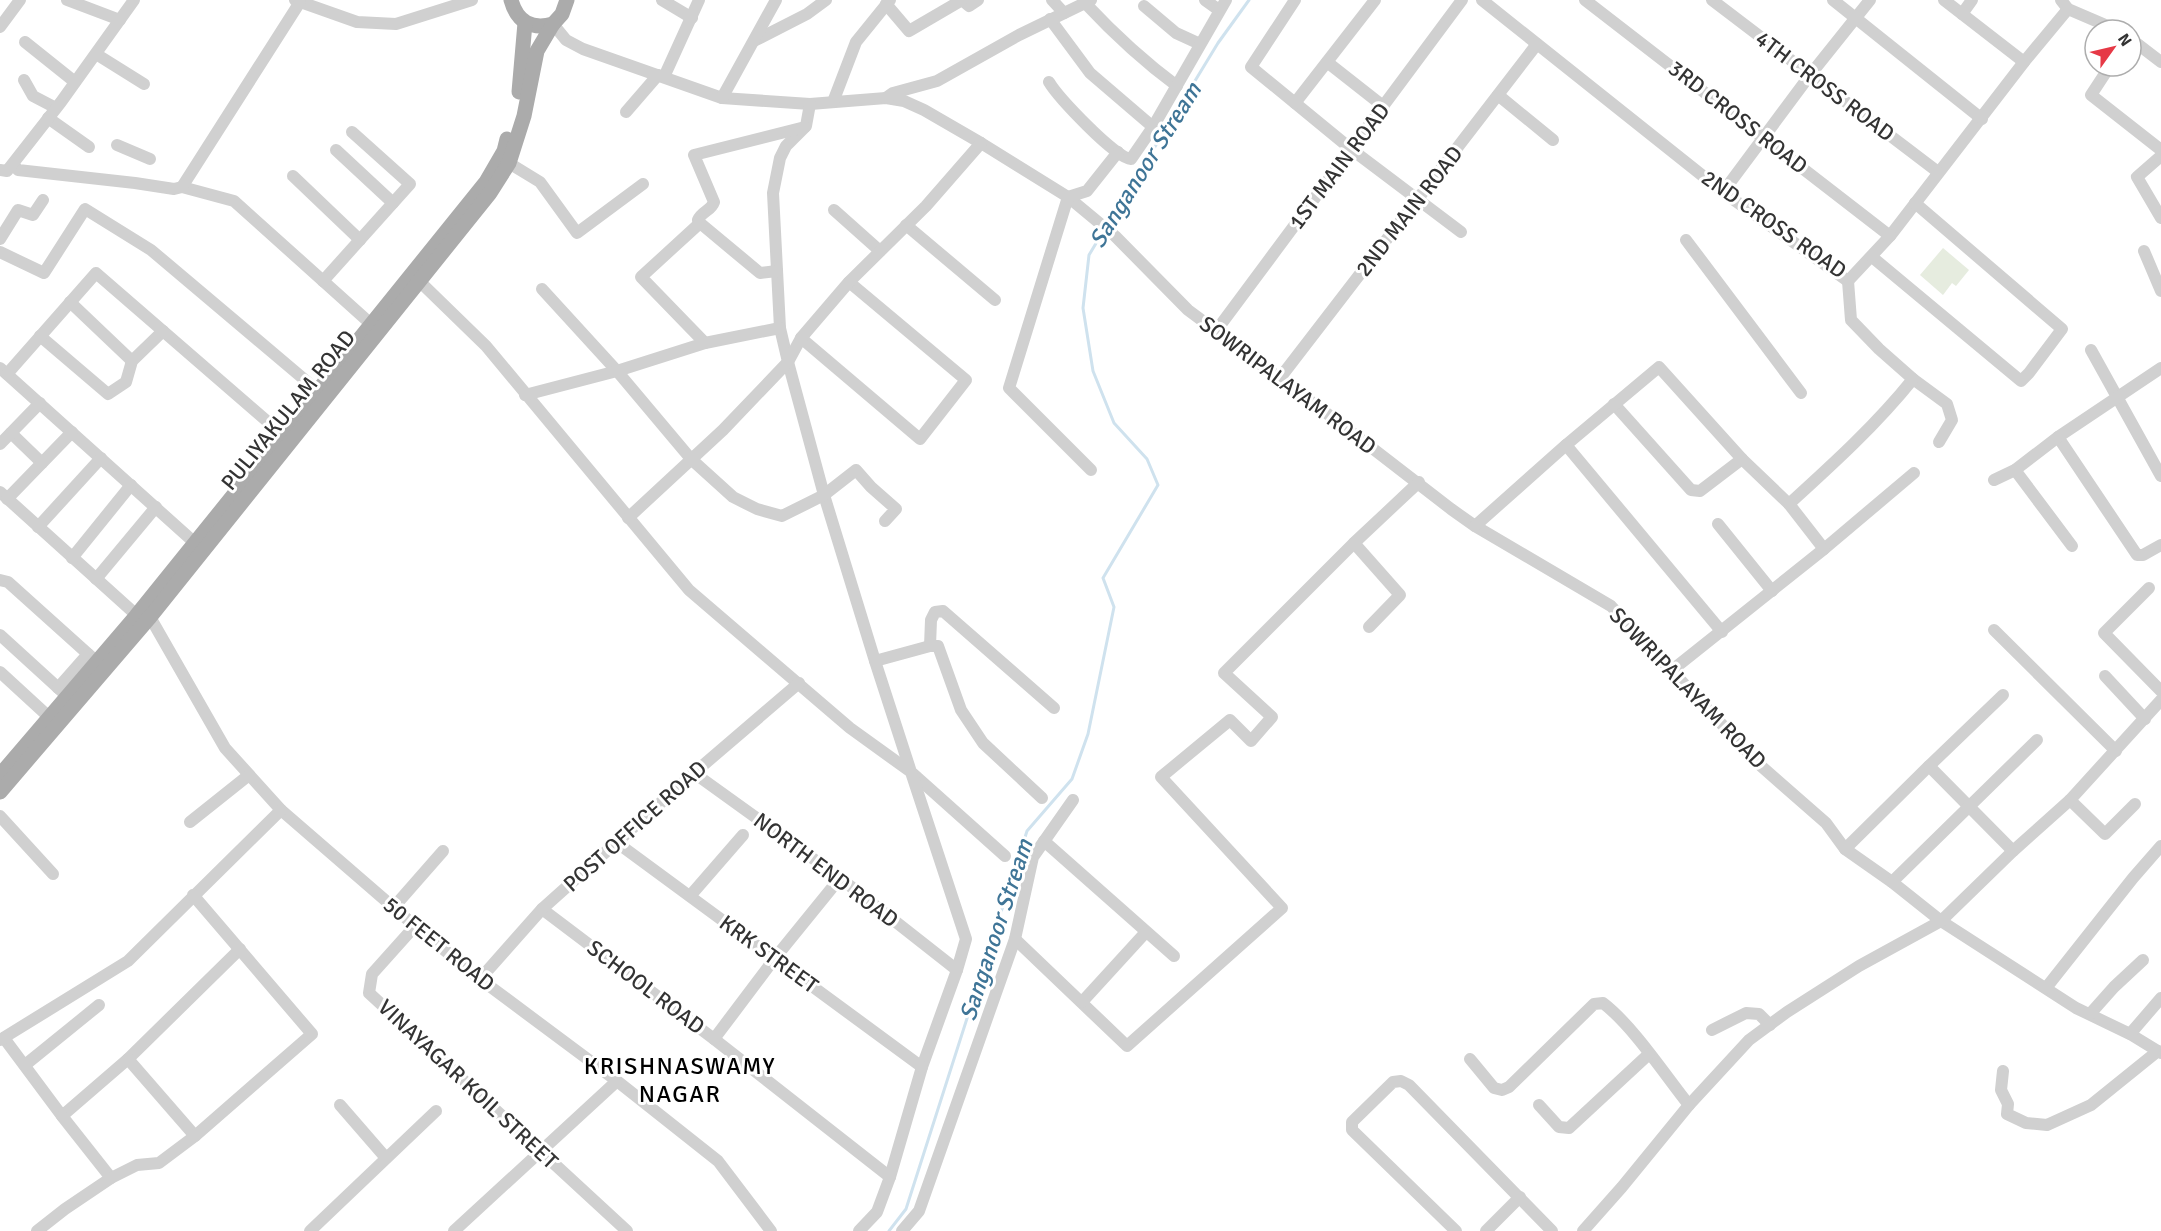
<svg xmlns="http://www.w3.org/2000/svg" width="2161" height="1231" viewBox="0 0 2161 1231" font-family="Signika,sans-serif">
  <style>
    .green { fill: #e6ecdf }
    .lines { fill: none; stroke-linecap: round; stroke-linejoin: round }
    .stream { stroke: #cfe2ee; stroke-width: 3 }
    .minor { stroke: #d0d0d0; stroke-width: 12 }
    .major { stroke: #ababab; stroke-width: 15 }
    .labels { text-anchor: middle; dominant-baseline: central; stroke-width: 6; stroke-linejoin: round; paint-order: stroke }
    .street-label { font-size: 22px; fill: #333; stroke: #fff }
    .water-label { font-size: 24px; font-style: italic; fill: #3f7597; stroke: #fff }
    .neighbourhood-label { font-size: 24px; letter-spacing: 1.5px; fill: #000; stroke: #fff }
  </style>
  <rect width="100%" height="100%" fill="#fff"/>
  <!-- green -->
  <path class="green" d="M1943 248 1969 270 1956 286 1952 283 1943 295 1920 275Z"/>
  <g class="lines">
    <!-- stream -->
    <g class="stream">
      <path d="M1108 224 1218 43 1249 0"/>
      <path d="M889 1231 906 1209 1027 831 1072 779 1088 734 1114 607 1103 578 1158 485 1147 459 1114 423 1093 371 1083 308 1089 255 1104 230"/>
    </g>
    <!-- minor -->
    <g class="minor">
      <path d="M67 0 120 20"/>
      <path d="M295 0 357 22 396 24 472 0"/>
      <path d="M662 0 692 18"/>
      <path d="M962 0 969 6 978 0"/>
      <path d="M1052 0 1064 13"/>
      <path d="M1205 0 1219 10"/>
      <path d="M1295 0 1251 67 1351 149 1461 232"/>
      <path d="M1482 0 1723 192 1848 281 1890 236 2024 62 2068 9"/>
      <path d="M1585 0 1890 236"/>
      <path d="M1712 0 1938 172"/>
      <path d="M1833 0 1982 119"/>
      <path d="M1944 0 2024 62"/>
      <path d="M2061 0 2068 9 2117 30"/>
      <path d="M1085 3C1114 34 1143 61 1177 86"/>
      <path d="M886 4 909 31 962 0"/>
      <path d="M1144 6 1176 33 1200 44"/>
      <path d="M1962 14 1972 0"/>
      <path d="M1050 19 1090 73 1153 127"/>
      <path d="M553 24 566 40 583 49 722 98 810 104 886 98 904 101 924 110 981 143 1068 197 1115 236 1188 310 1341 424 1451 509 1475 526 1611 606 1761 766 1826 823 1845 849 1892 882 1941 921 2076 1008 2130 1034 2161 1053"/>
      <path d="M0 27 20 0"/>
      <path d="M2131 39 2161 62"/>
      <path d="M754 41 807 14 826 0"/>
      <path d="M25 42 75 82"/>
      <path d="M96 54 144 84"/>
      <path d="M1327 62 1383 106"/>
      <path d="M2110 66 2091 95 2161 150"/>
      <path d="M664 77 699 0"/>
      <path d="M24 80 33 96 56 108"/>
      <path d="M1049 82C1058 97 1115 158 1131 159L1153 127 1226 0"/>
      <path d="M1498 95 1553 140"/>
      <path d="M722 98 776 0"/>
      <path d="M886 98 893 93 937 81 1019 35 1091 0"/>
      <path d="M833 102 856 42 890 0"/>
      <path d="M1295 103 1375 0"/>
      <path d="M810 104 806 126 786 146 780 158 773 193 780 328 788 362 824 495 875 661 911 772 1005 856"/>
      <path d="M626 112 658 75"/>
      <path d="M48 118 89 147"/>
      <path d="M117 145 150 159"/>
      <path d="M336 150 393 203"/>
      <path d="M2161 156 2137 177 2161 218"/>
      <path d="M509 163 540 182 577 233 643 184"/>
      <path d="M13 164 18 170 135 183 174 189 182 187 234 201 371 324"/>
      <path d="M0 170 7 171 61 102 134 0"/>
      <path d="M293 176 360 240"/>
      <path d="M182 187 300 2"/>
      <path d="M1723 192 1810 75 1870 0"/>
      <path d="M834 210 880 251"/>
      <path d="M700 223 698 220C702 211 711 211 714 202L694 155 805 127"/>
      <path d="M906 225 995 300"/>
      <path d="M0 239 18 210 33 215 43 200"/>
      <path d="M1686 240 1801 393"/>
      <path d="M2144 251 2161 291"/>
      <path d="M0 252 44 273 85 209 151 250 318 391"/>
      <path d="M1872 257 2021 381 2029 373 2062 329 1915 203"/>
      <path d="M413 275 486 346 689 590 850 728 911 772 966 939 957 970 922 1067 890 1177 877 1212 859 1231"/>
      <path d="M323 281 410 184 352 132"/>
      <path d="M1848 281 1851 320 1879 349 1913 379 1947 404 1952 420 1939 442"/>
      <path d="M542 289 617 371 691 459 733 497 757 509 782 516 824 495 856 470 871 487 896 509 885 521"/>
      <path d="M70 302 132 361"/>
      <path d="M1216 331 1462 0"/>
      <path d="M40 336 108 394 126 382 132 361 163 331"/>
      <path d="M801 338 920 439 966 380 849 282"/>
      <path d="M705 343 641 277 700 223 760 273 777 271"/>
      <path d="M2091 350 2161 476"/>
      <path d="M0 368 195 543"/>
      <path d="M7 374 96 273 283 435"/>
      <path d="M1280 378 1537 44"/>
      <path d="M1913 379C1876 425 1833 464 1789 504L1824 549 1914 473"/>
      <path d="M525 395 617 371 705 343 780 328"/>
      <path d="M1614 404 1691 490 1700 491 1742 459"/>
      <path d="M11 433 42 463"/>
      <path d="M2058 437 2137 555H2143L2161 545"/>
      <path d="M0 444 40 403"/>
      <path d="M1566 445 1722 632"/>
      <path d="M1091 470 1009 388 1068 197 1087 191 1118 152"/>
      <path d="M2015 470 2072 546"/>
      <path d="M1994 480 2015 470 2058 437 2161 368"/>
      <path d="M0 492 142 620"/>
      <path d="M7 499 72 432"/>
      <path d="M628 518 723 430 788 362 801 338 849 282 926 206 981 143"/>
      <path d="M1718 524 1772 591"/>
      <path d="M1475 526 1566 445 1659 367 1742 459 1789 504"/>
      <path d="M38 527 101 458"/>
      <path d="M1354 543 1400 595 1369 627"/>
      <path d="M72 558 131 485"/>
      <path d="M96 579 156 507"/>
      <path d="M0 580 8 582 97 662"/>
      <path d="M2149 588 2104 633 2161 691"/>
      <path d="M145 612 150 617 225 748 281 810 415 926 480 979 617 1081 718 1161 771 1231"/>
      <path d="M1994 630 2116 751"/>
      <path d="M0 635 67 696"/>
      <path d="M930 646 931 620 935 612 943 611 1054 708"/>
      <path d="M875 661 930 646H938L961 710 983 743 1042 798"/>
      <path d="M1671 671 1824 549"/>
      <path d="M0 672 49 717"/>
      <path d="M2105 676 2145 719"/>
      <path d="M58 688 88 654"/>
      <path d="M1929 766 2003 695"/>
      <path d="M694 773 840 878 957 970"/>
      <path d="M2070 800 2105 834 2135 804"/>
      <path d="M0 816 53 874"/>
      <path d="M190 822 249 775"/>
      <path d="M1044 841 1174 956"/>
      <path d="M616 842 922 1067"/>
      <path d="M1845 849 1929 766 2013 851"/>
      <path d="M1892 882 2037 740"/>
      <path d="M690 896 743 835"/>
      <path d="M393 908 443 851"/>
      <path d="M542 909 714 1039 890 1177"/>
      <path d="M415 926 372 974 369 993 627 1231"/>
      <path d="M1015 939 1127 1046 1282 908 1161 777 1230 720 1251 741 1272 717 1224 673 1354 543 1419 482"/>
      <path d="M480 979 542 909 694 773 799 683"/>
      <path d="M2046 988 2133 878 2161 846"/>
      <path d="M1082 1002 1146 932"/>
      <path d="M2090 1014 2114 987 2143 960"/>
      <path d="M1712 1030 1746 1013 1759 1014 1770 1025"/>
      <path d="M2130 1034 2161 998"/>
      <path d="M4 1038 62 1116 128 1059 240 949"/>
      <path d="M714 1039 775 958 840 878"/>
      <path d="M0 1040 128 961 281 810"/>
      <path d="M128 1059 195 1136"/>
      <path d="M1470 1059 1494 1088 1502 1090 1509 1087 1594 1004 1603 1003C1633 1026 1665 1075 1689 1105"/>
      <path d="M25 1065 99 1005"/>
      <path d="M2003 1071 2001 1090 2008 1104 2007 1114 2026 1123 2047 1125 2091 1105 2158 1051"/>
      <path d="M340 1105 386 1158"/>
      <path d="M1539 1105 1559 1127 1569 1128 1649 1054"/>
      <path d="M62 1116 111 1178"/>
      <path d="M37 1231 65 1209 111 1178 137 1165 159 1163 195 1136 312 1034 193 895"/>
      <path d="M310 1231 436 1111"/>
      <path d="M454 1231 617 1081"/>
      <path d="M902 1231 919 1211 1015 939 1033 857 1073 800"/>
      <path d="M1456 1231 1352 1130V1122L1393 1082 1401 1081 1409 1085 1552 1231"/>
      <path d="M1486 1231 1520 1197"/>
      <path d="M1583 1231 1622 1187 1689 1105 1749 1040 1787 1012 1859 966 1941 921 2013 851 2070 800 2161 700"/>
    </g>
    <!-- major -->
    <g class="major">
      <path d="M511 0C517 22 532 30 553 24L562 14 567 0"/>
      <path d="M519 92 525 23"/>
      <path d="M0 775 136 616 486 182 504 151 507 139"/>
      <path d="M0 792 150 617 490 193 509 163 524 116 537 51 553 24"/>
    </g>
  </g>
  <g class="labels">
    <!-- street labels -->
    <g class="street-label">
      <text transform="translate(1825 86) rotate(37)">4TH CROSS ROAD</text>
      <text transform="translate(1738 117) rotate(38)">3RD CROSS ROAD</text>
      <text transform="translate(1339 166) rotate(-53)">1ST MAIN ROAD</text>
      <text transform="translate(1409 211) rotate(-52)">2ND MAIN ROAD</text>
      <text transform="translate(1774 224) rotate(35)">2ND CROSS ROAD</text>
      <text transform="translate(1288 385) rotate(37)">SOWRIPALAYAM ROAD</text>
      <text transform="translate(288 410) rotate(-51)">PULIYAKULAM ROAD</text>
      <text transform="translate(1688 688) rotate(46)">SOWRIPALAYAM ROAD</text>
      <text transform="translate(635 826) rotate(-42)">POST OFFICE ROAD</text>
      <text transform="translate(826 870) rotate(37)">NORTH END ROAD</text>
      <text transform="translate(439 944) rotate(39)">50 FEET ROAD</text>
      <text transform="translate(769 954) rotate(36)">KRK STREET</text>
      <text transform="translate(646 987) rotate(37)">SCHOOL ROAD</text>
      <text transform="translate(468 1084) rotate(43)">VINAYAGAR KOIL STREET</text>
    </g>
    <!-- water labels -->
    <g class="water-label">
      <text transform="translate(1145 165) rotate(-58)">Sanganoor Stream</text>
      <text transform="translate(996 930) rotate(-72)">Sanganoor Stream</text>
    </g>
    <!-- neighbourhood labels -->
    <g class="neighbourhood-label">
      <text x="680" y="1066">KRISHNASWAMY<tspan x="680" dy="28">NAGAR</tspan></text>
    </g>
  </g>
  <!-- north arrow -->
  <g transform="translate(2113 48) rotate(56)"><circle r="28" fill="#ffffff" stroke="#adadad" stroke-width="1.5"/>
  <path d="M0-4.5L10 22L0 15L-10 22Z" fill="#e63946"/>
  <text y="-9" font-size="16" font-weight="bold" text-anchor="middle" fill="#333333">N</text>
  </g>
</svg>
